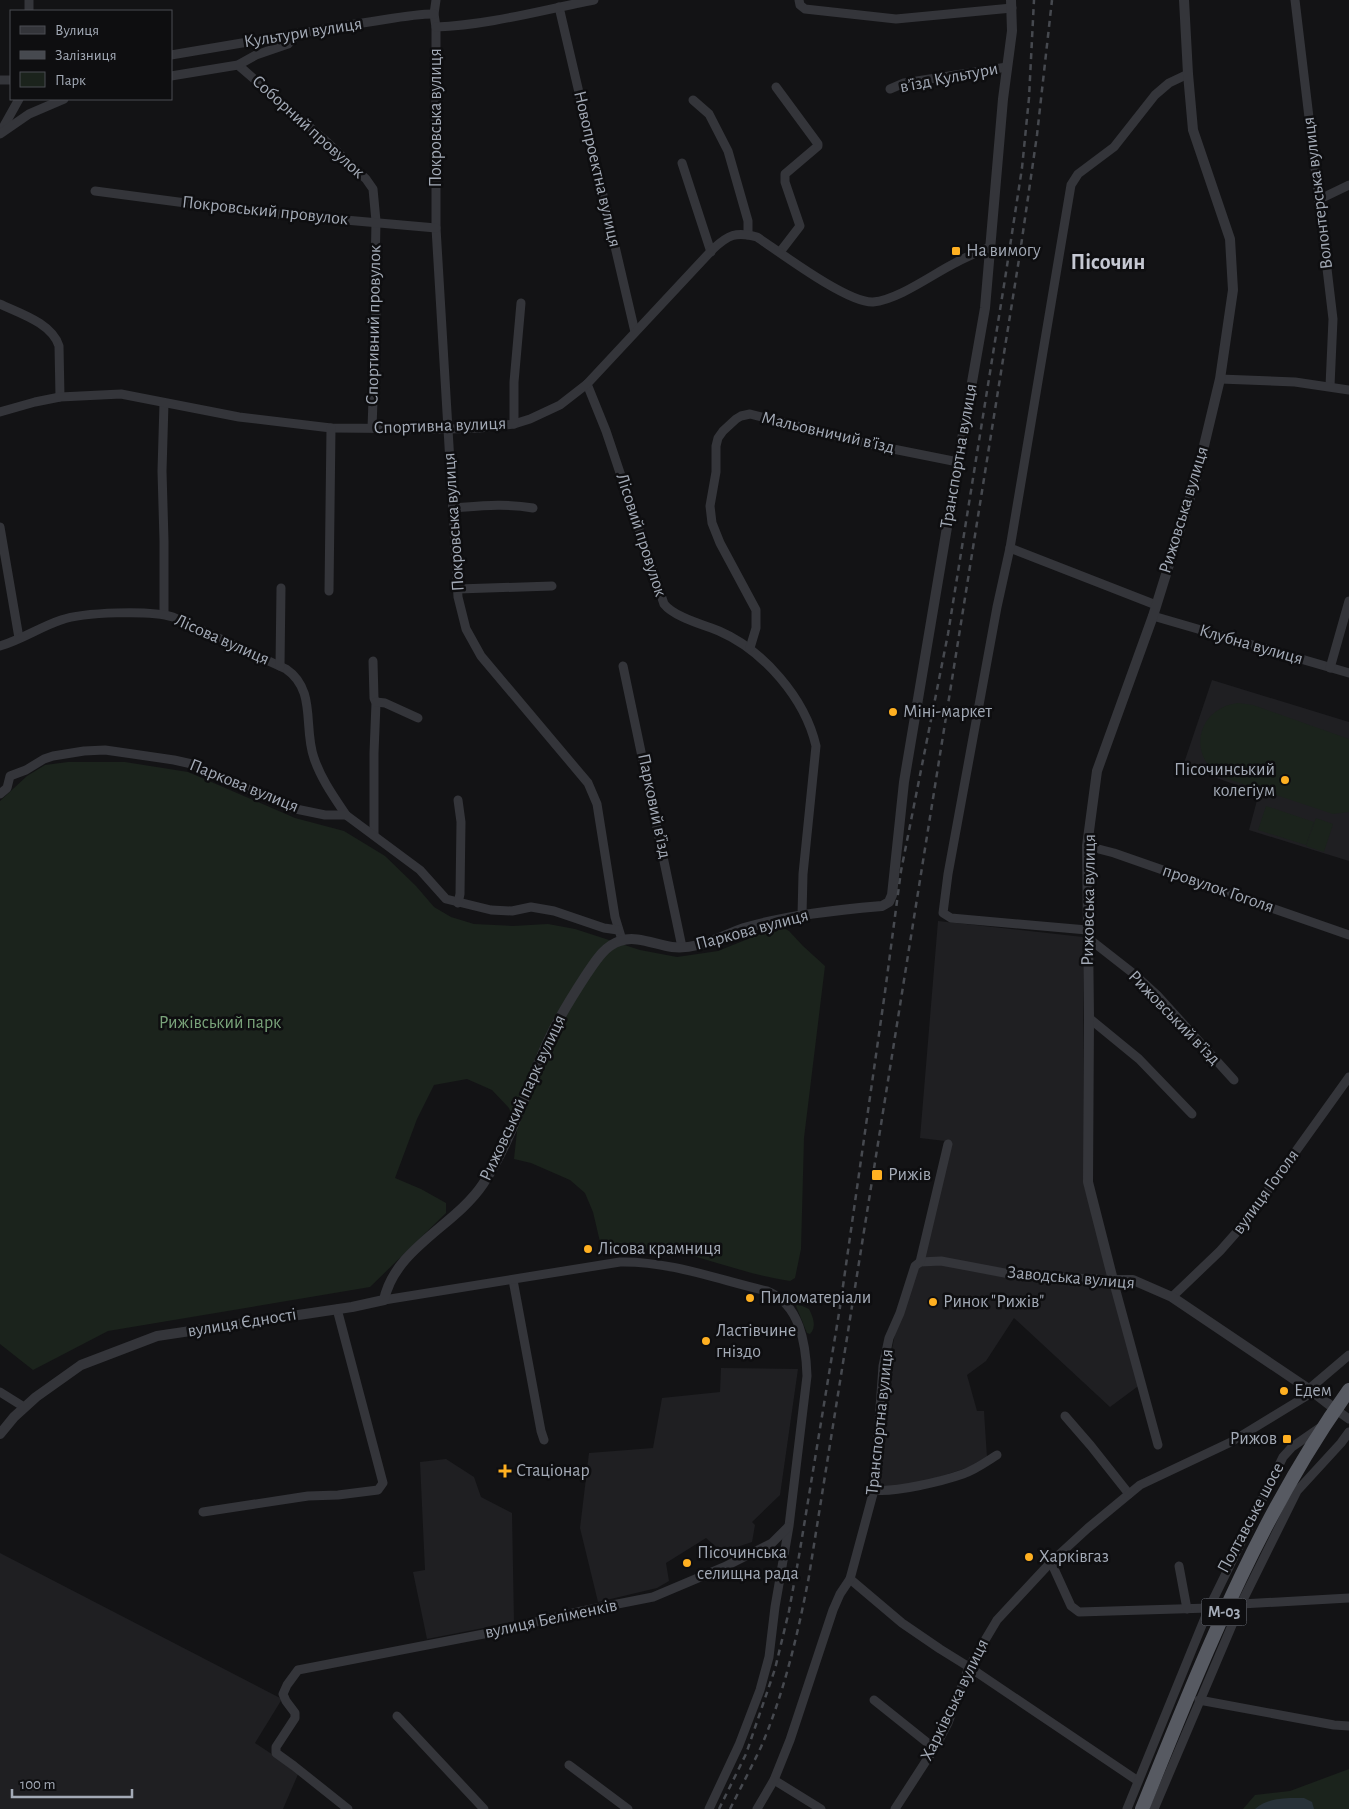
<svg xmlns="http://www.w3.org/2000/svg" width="1349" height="1809" viewBox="0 0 1349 1809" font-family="'Alegreya Sans',sans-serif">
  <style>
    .built { fill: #1f1f22 }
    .green { fill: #1b231c }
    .water { fill: #283239 }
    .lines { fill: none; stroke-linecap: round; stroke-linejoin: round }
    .minor { stroke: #34353a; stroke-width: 9 }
    .tertiary { stroke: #34353a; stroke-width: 10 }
    .trunk { stroke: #575a62; stroke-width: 14 }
    .rail { stroke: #46494f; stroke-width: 2.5; stroke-dasharray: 6 5; stroke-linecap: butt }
    .poi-dot { fill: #ffb021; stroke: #0e0e10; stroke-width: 2 }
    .labels { text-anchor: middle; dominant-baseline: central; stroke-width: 5; stroke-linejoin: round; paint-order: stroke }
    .shield { fill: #0e0e10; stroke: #767b84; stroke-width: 1 }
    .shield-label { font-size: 16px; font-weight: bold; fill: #a3aab6 }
    .street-label { font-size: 18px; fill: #a3aab6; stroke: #0e0e10 }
    .poi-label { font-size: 18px; fill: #a3aab6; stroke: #0e0e10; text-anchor: start }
    .park-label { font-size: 18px; fill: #79a37a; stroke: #0e0e10 }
    .district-label { font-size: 22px; font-weight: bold; fill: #c5c8d2; stroke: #0e0e10 }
  </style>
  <rect width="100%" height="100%" fill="#131315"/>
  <!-- built -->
  <g class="built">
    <path d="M1212 680 1349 722V861L1249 830 1259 793 1183 766Z"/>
    <path d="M938 921 1083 937 1084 1185 1141 1384 1110 1407 1014 1318 986 1361 967 1375 977 1411H984L987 1458 976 1463V1465L926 1481 884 1489 878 1484 889 1365 895 1334 932 1212 945 1141 920 1138Z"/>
    <path d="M721 1368 798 1369 780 1495 752 1522 755 1525 752 1542 722 1552 706 1538 666 1563 669 1581 657 1588 598 1602 580 1528 589 1453 653 1448 662 1398 720 1392Z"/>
    <path d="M446 1459 474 1477 481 1497 512 1513 514 1622 427 1639 413 1572 425 1570 420 1462Z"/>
    <path d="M0 1553 282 1699 255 1743 299 1772 283 1809H0Z"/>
  </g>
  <!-- green -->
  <g class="green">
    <path d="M1238 703 1253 705 1349 739V812L1333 814 1222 777C1186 756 1197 708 1238 703Z"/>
    <path d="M68 762H125L188 772 295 818 344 831 385 856 416 886 434 907 451 917 474 924 513 926 548 924 575 929 640 950 677 957 718 951 780 926 789 931 803 946 825 966 804 1138 801 1249 795 1278 790 1281C754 1276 721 1263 685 1254 659 1248 629 1248 601 1246L593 1212 585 1193 570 1180 531 1163 514 1159 517 1131 509 1108 492 1090 467 1079 434 1085 417 1119 395 1178 421 1189 446 1203V1213L370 1287 108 1331 33 1370 0 1344V801L27 776 45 765Z"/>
    <path d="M1266 806 1314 822 1306 845 1258 830Z"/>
    <path d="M1316 818 1333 824 1324 852 1306 846Z"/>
    <path d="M798 1304 809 1309C813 1317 817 1327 810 1334L807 1333 796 1306Z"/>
    <path d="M1349 1769V1809H1243L1255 1795 1290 1791Z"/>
  </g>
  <!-- water -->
  <path class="water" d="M1304 1798 1312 1802 1314 1809H1255C1268 1797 1288 1798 1304 1798Z"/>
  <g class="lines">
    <!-- minor -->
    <g class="minor">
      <path d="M436 0 434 14 436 27V228L458 597 466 629 481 656 588 783 597 804 615 917 622 940"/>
      <path d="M799 0 800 5 805 9 896 19 1012 8"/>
      <path d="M1295 0 1333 319 1330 386"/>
      <path d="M559 7 635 332"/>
      <path d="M29 11V0"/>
      <path d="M436 27C489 25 542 10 594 0"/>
      <path d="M171 55C233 44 294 34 355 24 382 21 408 14 434 14"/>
      <path d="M238 65 328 143 366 179 373 189 376 221 375 272 376 316 372 428"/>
      <path d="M171 76 238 65 256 55 288 44 299 33"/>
      <path d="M0 80H11"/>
      <path d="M776 87 818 144V146L785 174V182L800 226 780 252"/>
      <path d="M890 89 904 83 1007 67"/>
      <path d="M693 100 709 114 728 151 748 221V235"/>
      <path d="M0 133 19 99"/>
      <path d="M0 134 29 114 64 99"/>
      <path d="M682 163 711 252"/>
      <path d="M95 191 254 212 436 228"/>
      <path d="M1320 199 1349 185"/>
      <path d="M0 304C19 313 52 323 59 346L60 397"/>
      <path d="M1220 379 1295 382 1349 390"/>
      <path d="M587 384 606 431 664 604C674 617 704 625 719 631 763 650 805 698 816 746L803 874 802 915"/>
      <path d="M164 403 162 471 164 541V614"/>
      <path d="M0 412 35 402 60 397 121 394 239 417 331 428 449 429 480 428 514 424 530 419 560 405 587 384 713 249C728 235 736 231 757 237 781 253 847 303 873 302 898 300 933 274 955 263 966 257 978 252 990 247"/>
      <path d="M514 424V382L521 303"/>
      <path d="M453 508C480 506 506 503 533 508"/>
      <path d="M0 527 19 638"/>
      <path d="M1010 548 1156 605"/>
      <path d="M458 589 552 586"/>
      <path d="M329 591 331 428"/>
      <path d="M1153 616 1349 673"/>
      <path d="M0 646C21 640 40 627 61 620 83 612 151 610 173 617L286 669C317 690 303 728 314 758 321 779 334 797 346 815"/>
      <path d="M750 648 756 628V610L720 543 712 523 710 506 716 472V446L718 438 723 431 736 419 741 416 750 414 873 445 958 462"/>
      <path d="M373 661 374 698 376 703 374 753V835"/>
      <path d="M280 666 281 588"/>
      <path d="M623 666 682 947"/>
      <path d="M1330 668 1349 601"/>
      <path d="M376 702 385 703 418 718"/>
      <path d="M0 794 7 788 10 776 26 770 44 759 53 756 84 751 105 750 126 753 174 760 192 764 291 808 325 815H346L420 870 446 899 491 910 512 911 531 907 554 911 604 928 618 930"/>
      <path d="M1087 846 1114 853 1349 935"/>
      <path d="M458 903 460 894 461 822 458 800"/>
      <path d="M1087 930 951 918 943 913 948 874 997 607 1010 548 1071 185 1078 174 1114 147 1155 95 1169 83 1188 74"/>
      <path d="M1088 938 1134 974 1157 995 1234 1080"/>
      <path d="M1089 1018 1139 1059 1192 1114"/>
      <path d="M920 1262 941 1261 1015 1275 1113 1280 1158 1445"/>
      <path d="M513 1280 541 1431 544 1440"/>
      <path d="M1172 1297 1220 1251 1243 1225 1349 1077"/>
      <path d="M384 1300 620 1262C670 1261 719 1280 767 1291 800 1304 806 1344 807 1376L789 1526 775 1607 769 1657 760 1690 739 1745 709 1809"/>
      <path d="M1309 1389 1349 1355"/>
      <path d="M0 1392 24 1407"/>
      <path d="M1335 1409 1349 1419"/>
      <path d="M1065 1416 1091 1446 1129 1494"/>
      <path d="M874 1490C894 1493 943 1481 963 1474 975 1470 986 1462 997 1455"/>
      <path d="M203 1512 308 1496 338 1495 378 1490 383 1483 337 1309"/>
      <path d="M1051 1562 1071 1606 1079 1612 1209 1608"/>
      <path d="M1179 1566 1187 1609"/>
      <path d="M850 1579 902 1623 940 1649 969 1667 1138 1781"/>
      <path d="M1241 1604 1349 1598"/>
      <path d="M874 1700 934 1748"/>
      <path d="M1199 1700 1334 1725 1349 1726"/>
      <path d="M397 1716 484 1809"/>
      <path d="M569 1765 628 1809"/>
      <path d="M774 1780 821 1809"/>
      <path d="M348 1809 294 1766 276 1753V1747L295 1718V1713L286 1701 283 1694 287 1685 298 1670 494 1632 582 1611 653 1597 724 1567 772 1543 788 1527"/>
      <path d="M757 1809 774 1780 790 1740 833 1610 840 1594 850 1579 874 1490 883 1366 889 1338 900 1313 915 1266 920 1262 948 1144"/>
      <path d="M895 1809 937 1744 948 1723 969 1667 997 1620 1051 1562 1088 1528 1140 1485 1231 1442 1313 1392"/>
      <path d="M1127 1809 1209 1608 1283 1457 1292 1447 1321 1427"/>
      <path d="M1154 1809 1241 1604 1297 1491 1341 1443 1349 1432"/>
    </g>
    <!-- tertiary -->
    <g class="tertiary">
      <path d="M1184 0 1188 74 1193 130 1230 239 1233 290 1220 379 1197 475 1153 616 1097 771 1087 846 1089 1018 1088 1182 1113 1280H1133L1172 1297 1313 1392 1335 1409"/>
      <path d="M0 1434 14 1417 36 1397 81 1365 157 1336 352 1307 384 1300C395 1248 455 1226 483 1184 513 1139 527 1085 550 1037 560 1015 573 995 586 975 595 962 604 946 620 941 636 935 656 945 672 947 680 948 690 947 698 945 714 942 729 933 744 928 789 915 836 910 882 906L889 902 892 895 904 782 958 462 985 308 1003 99 1012 31 1011 0"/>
    </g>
    <!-- trunk -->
    <path class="trunk" d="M1142 1809C1201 1664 1257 1518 1349 1390"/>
    <!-- rail -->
    <g class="rail">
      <path d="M719 1809 746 1754 775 1669 789 1611 799 1556 840 1307 885 992 901 871 948 634 1005 279 1022 168 1029 98 1034 0"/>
      <path d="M730 1809C740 1789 751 1768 761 1747 784 1693 798 1634 809 1576L1020 253 1037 135 1052 0"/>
    </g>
  </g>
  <!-- markers -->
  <g class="poi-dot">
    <rect x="951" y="246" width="10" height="10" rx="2.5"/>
    <circle cx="893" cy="712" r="5"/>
    <circle cx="1285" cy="780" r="5"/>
    <rect x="871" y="1169" width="12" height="12" rx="2.5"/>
    <circle cx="588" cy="1249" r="5"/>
    <circle cx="750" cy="1298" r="5"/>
    <circle cx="933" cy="1302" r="5"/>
    <circle cx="706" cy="1341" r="5"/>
    <circle cx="1284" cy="1391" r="5"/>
    <rect x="1282" y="1434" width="10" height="10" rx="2.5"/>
    <path d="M502.5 1463.5h5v5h5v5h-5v5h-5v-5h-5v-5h5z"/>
    <circle cx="1029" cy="1557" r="5"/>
    <circle cx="687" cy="1563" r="5"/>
  </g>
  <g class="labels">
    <!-- shield labels -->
    <rect class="shield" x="1201.5" y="1598.5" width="45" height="27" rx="4"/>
    <g class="shield-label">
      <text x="1224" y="1612">М-03</text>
    </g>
    <!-- street labels -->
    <g class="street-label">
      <text transform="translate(303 33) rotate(-9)">Культури вулиця</text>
      <text transform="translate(949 78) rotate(-11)">в’їзд Культури</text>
      <text transform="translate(436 118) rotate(-90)">Покровська вулиця</text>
      <text transform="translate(308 127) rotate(42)">Соборний провулок</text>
      <text transform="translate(597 169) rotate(77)">Новопроектна вулиця</text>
      <text transform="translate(1318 193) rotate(-97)">Волонтерська вулиця</text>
      <text transform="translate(265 211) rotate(6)">Покровський провулок</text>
      <text transform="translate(374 325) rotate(-89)">Спортивний провулок</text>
      <text transform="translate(440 426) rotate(-2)">Спортивна вулиця</text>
      <text transform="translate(828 433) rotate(13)">Мальовничий в’їзд</text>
      <text transform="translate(959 456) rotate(-80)">Транспортна вулиця</text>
      <text transform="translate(1184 510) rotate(-73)">Рижовська вулиця</text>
      <text transform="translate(454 522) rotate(-94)">Покровська вулиця</text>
      <text transform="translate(641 535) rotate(72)">Лісовий провулок</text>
      <text transform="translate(222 640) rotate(24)">Лісова вулиця</text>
      <text transform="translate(1251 645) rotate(16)">Клубна вулиця</text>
      <text transform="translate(244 786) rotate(22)">Паркова вулиця</text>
      <text transform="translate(654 806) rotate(78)">Парковий в’їзд</text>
      <text transform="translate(1218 889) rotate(19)">провулок Гоголя</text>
      <text transform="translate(1089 900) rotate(-89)">Рижовська вулиця</text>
      <text transform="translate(752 930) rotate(-15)">Паркова вулиця</text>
      <text transform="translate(1174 1018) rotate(46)">Рижовський в’їзд</text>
      <text transform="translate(523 1098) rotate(-65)">Рижовський парк вулиця</text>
      <text transform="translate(1266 1192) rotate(-54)">вулиця Гоголя</text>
      <text transform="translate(1071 1278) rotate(5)">Заводська вулиця</text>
      <text transform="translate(242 1323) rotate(-9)">вулиця Єдності</text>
      <text transform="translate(880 1422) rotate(-84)">Транспортна вулиця</text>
      <text transform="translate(1251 1518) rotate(-62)">Полтавське шосе</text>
      <text transform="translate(551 1619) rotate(-12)">вулиця Беліменків</text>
      <text transform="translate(955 1700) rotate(-64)">Харківська вулиця</text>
    </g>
    <!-- poi labels -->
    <g class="poi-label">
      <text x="966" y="251">На вимогу</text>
      <text x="903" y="712">Міні-маркет</text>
      <text x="1275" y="770" text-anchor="end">Пісочинський<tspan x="1275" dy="21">колегіум</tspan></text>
      <text x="888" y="1175">Рижів</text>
      <text x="598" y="1249">Лісова крамниця</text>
      <text x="760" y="1298">Пиломатеріали</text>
      <text x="943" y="1302">Ринок "Рижів"</text>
      <text x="716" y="1331">Ластівчине<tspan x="716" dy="21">гніздо</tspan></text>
      <text x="1294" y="1391">Едем</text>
      <text x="1277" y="1439" text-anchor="end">Рижов</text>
      <text x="516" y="1471">Стаціонар</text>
      <text x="697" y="1553">Пісочинська<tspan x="697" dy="21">селищна рада</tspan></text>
      <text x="1039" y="1557">Харківгаз</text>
    </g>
    <!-- park labels -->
    <g class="park-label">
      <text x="220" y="1023">Рижівський парк</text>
    </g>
    <!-- district labels -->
    <g class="district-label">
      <text x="1108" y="262">Пісочин</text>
    </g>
  </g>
  <!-- legend -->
  <rect x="10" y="10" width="162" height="90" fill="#0e0e10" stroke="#4a4c52"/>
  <rect x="20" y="26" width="25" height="8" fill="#34353a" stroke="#4a4c52"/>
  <text x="55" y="35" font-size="15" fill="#a3aab6">Вулиця</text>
  <rect x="20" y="51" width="25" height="8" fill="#46494f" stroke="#4a4c52"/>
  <text x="55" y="60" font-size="15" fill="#a3aab6">Залізниця</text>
  <rect x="20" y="72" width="25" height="15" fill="#1b231c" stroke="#4a4c52"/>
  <text x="55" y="85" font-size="15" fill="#a3aab6">Парк</text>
  <!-- scale -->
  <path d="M12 1789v8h120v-8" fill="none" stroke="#a3aab6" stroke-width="2.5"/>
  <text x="20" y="1789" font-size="15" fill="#a3aab6" stroke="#0e0e10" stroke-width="4" paint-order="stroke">100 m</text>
</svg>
